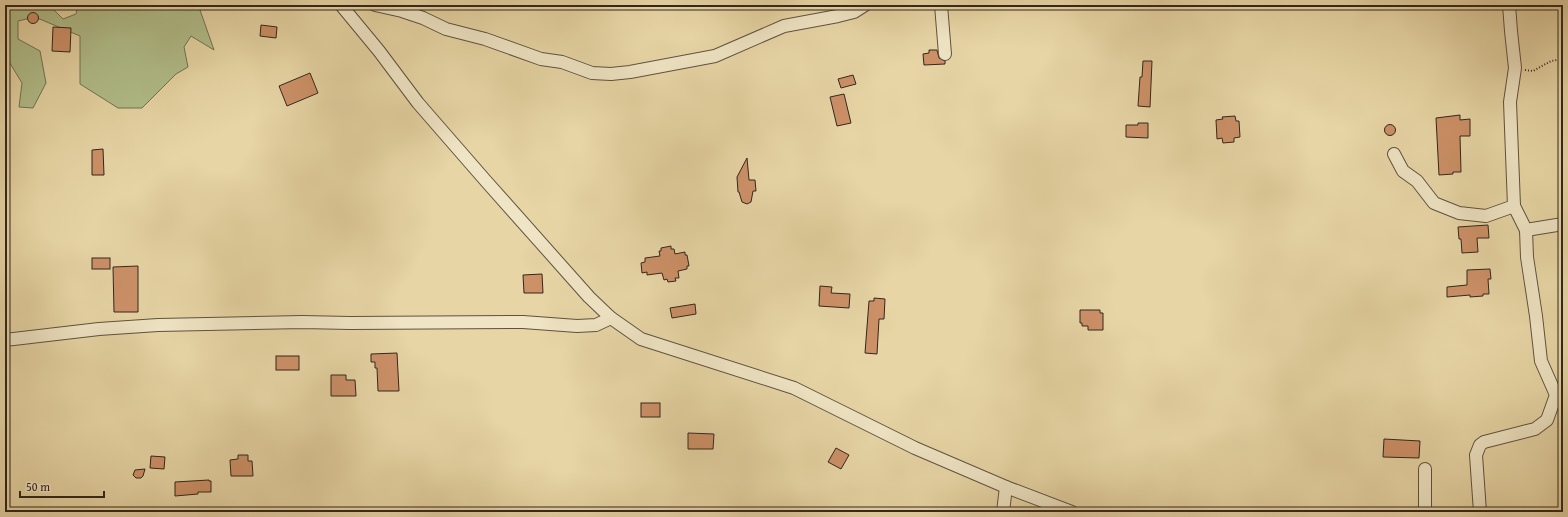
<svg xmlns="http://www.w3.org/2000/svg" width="1568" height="517" viewBox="0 0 1568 517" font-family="'Gentium Book Plus',serif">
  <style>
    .green { fill: #b1be8a; stroke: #727254 }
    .building { fill: #cd9168; stroke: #32261e }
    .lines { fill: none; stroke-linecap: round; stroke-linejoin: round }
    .street-casing { stroke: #5f5240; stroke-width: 14 }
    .path { stroke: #32261e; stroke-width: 2; stroke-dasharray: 1 2; stroke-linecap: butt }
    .street { stroke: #efe4c4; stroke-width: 12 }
  </style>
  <rect width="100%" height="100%" fill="#e7d5a5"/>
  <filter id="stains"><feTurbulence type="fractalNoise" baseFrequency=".005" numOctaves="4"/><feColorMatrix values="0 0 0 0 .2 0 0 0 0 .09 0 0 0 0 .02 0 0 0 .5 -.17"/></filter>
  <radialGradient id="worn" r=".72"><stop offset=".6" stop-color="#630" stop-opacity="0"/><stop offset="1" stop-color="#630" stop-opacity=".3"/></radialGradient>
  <!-- green -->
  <path class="green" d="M5 5H49L63 19 76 14 78 5H190L200 10 214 50 191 36 184 47 188 67 176 74 142 108H118L80 84V36L35 17 18 21V39L40 51 46 83 33 108 19 107 22 83 5 55Z"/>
  <!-- building -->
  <g class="building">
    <circle cx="33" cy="18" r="5.5"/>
    <path d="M261 25 277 27 276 38 260 36Z"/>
    <path d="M53 27 71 28 70 52 52 51Z"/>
    <path d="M929 50H937L939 58 945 61V64L924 65 923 54 929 53Z"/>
    <path d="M1143 61H1152L1150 107 1138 106 1140 77H1142Z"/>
    <path d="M310 73 318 93 287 106 279 86Z"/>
    <path d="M853 75 856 84 841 88 838 79Z"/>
    <path d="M844 94 851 123 837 126 830 97Z"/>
    <path d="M1460 115V120L1470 119V136H1460L1461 172H1453V174L1439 175 1436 118Z"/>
    <path d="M1235 116 1236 121H1239L1240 137 1234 138V142L1223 143 1222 138 1217 139 1216 120 1223 119 1222 117Z"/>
    <path d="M1138 123H1148V138L1126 137V125H1138Z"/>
    <circle cx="1390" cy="130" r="5.5"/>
    <path d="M103 149 104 175H92V150Z"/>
    <path d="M747 158 749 180H755L756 191H753L751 202 747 204 742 202 739 192H738L737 177Z"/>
    <path d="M1488 225 1489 238H1477L1478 252 1462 253 1461 239H1459L1458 227Z"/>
    <path d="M671 246V249H674L675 254 685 252V255H687L689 266H687V269L678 271 679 278H675L676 281 668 282 667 279 664 280 662 273 647 275V272L642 273 641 263 645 262V258L660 256 659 251H661V248Z"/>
    <rect x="92" y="258" width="18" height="11"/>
    <path d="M138 266V312H114L113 267Z"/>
    <path d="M1490 269 1491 279H1488L1489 294H1483V296L1470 297V295L1447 297V287L1467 285V270Z"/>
    <path d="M542 274 543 293H524L523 275Z"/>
    <path d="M820 286 832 287 831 293 850 294 849 308 819 306Z"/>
    <path d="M874 298 885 299 884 319H879L877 354 865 353 869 301H874Z"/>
    <path d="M695 304 696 314 672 318 670 308Z"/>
    <path d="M1080 310H1100V313H1103V330H1088V326H1082V323H1080Z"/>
    <path d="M397 353 399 391H378L377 368H375V362H371V354Z"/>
    <rect x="276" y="356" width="23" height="14"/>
    <path d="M331 375H346V380H355L356 396H331Z"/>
    <rect x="641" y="403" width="19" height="14"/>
    <path d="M688 433 714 434 713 449H688Z"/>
    <path d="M1384 439 1420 441 1419 458 1383 457Z"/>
    <path d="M836 448 849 455 841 469 828 462Z"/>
    <path d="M238 455H248V461H252L253 476H231L230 460 238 459Z"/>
    <path d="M151 456 165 457 164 469 150 468Z"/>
    <path d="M145 469 143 476 141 478H136L133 475 135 470Z"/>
    <path d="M209 480V481H211V492H198V494L175 496V482Z"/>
  </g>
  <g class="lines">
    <defs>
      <g id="street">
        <path d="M341 5 379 51 418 103 485 180 589 297 611 318 641 339 794 388 915 448 1006 487 1072 512"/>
        <path d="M375 5 402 11 423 18 446 29 485 39 541 59 562 62 592 73 611 74 630 72 715 56 784 26 838 16 854 12 865 5"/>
        <path d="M941 5 945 54"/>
        <path d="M1509 5 1511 31 1515 68 1510 102 1514 206"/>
        <path d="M1394 154 1403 171 1417 181 1434 203 1459 213 1486 216 1514 206 1526 230 1527 257 1536 316 1541 361 1556 395 1547 420 1535 429 1484 442 1480 445 1476 455 1480 512"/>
        <path d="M1526 230 1563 224"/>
        <path d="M5 340 99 329 158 325 302 322 350 323 523 322 577 326 596 325 611 318"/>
        <path d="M1425 469V512"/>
        <path d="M1003 512 1006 487"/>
      </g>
    </defs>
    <!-- street casing -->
    <use href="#street" class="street-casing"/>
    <!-- path -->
    <path class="path" d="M1525 70 1533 71 1551 61 1563 59"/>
    <!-- street -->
    <use href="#street" class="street"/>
  </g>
  <!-- margin -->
  <rect width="1568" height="517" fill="none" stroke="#e7d5a5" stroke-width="20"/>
  <rect x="6" y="6" width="1556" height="505" fill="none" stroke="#32261e" stroke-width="2"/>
  <rect x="10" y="10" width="1548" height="497" fill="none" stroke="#32261e"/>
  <!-- scale -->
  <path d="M20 491v6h84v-6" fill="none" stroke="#32261e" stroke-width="2"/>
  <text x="26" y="491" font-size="12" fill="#32261e" stroke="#efe4c4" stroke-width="3" paint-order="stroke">50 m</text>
  <rect width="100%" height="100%" filter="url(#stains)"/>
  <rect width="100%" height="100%" fill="url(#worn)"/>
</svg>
